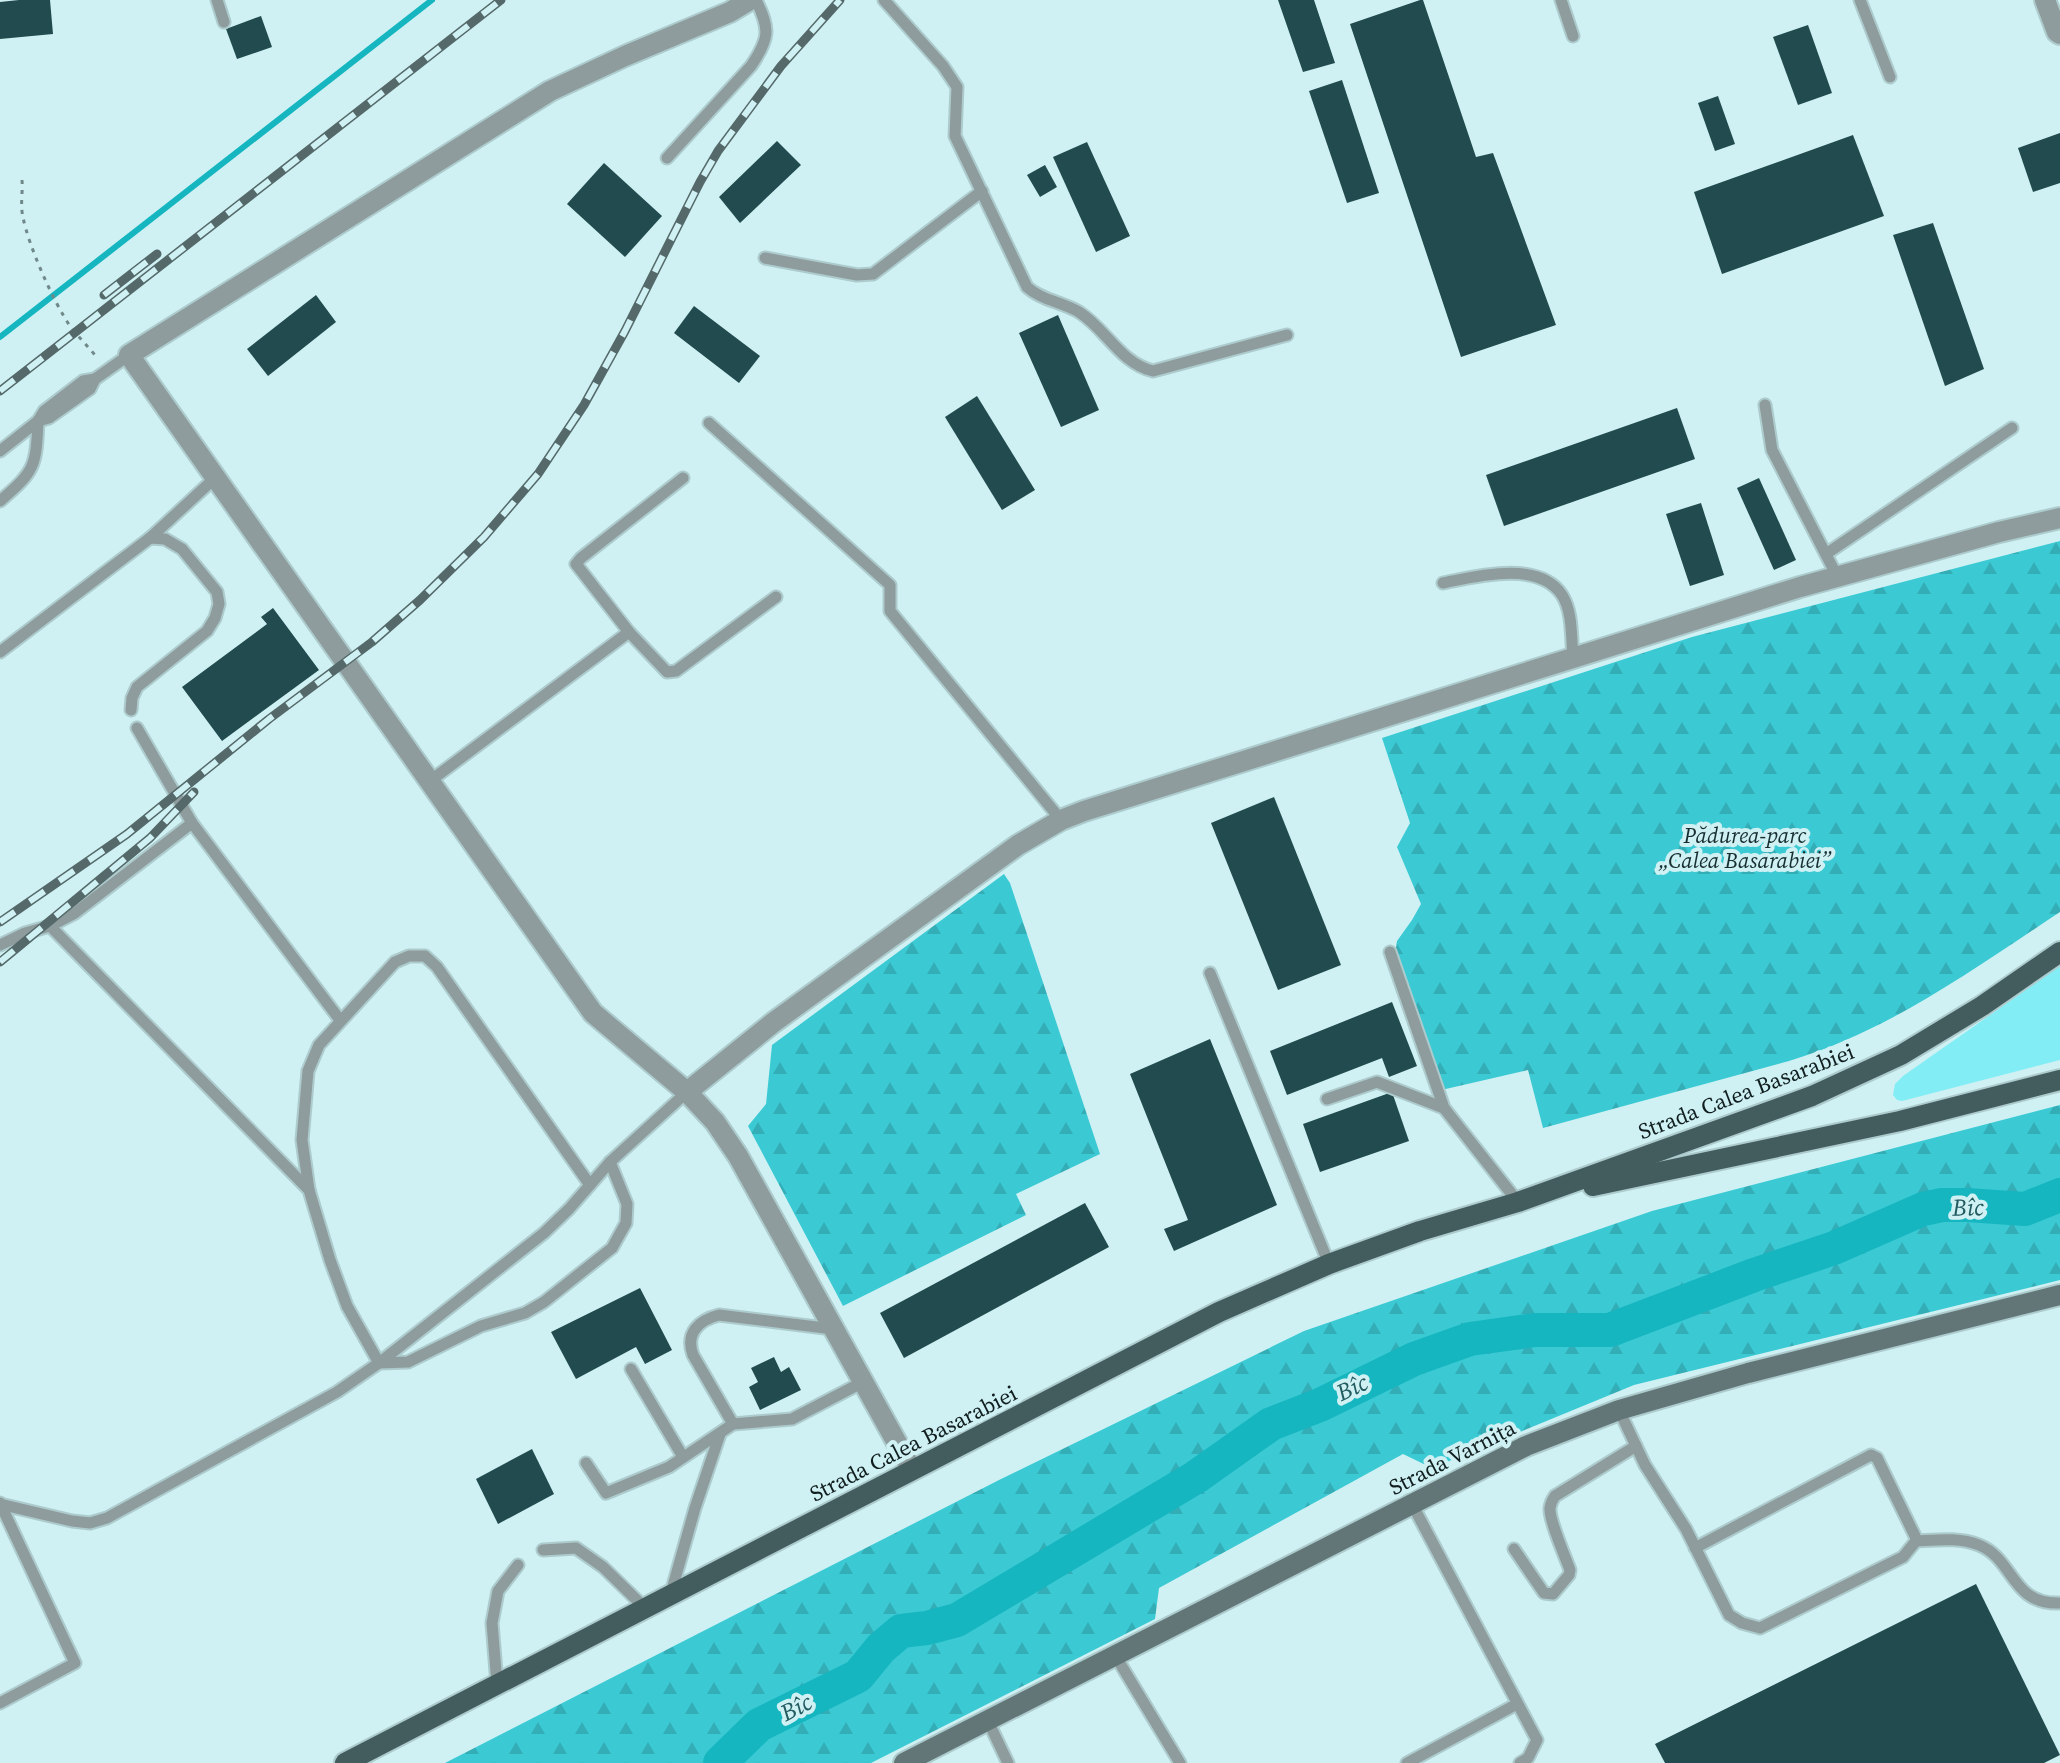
<svg xmlns="http://www.w3.org/2000/svg" width="2060" height="1763" viewBox="0 0 2060 1763" font-family="'Source Serif 4',serif">
  <style>
    .green { fill: #83edf5 }
    .forest { fill: url(#forest-firs) }
    .lines { fill: none; stroke-linecap: round; stroke-linejoin: round }
    .stream { stroke: #16b6c0; stroke-width: 6 }
    .river { stroke: #16b6c0; stroke-width: 34 }
    .building { fill: #214b4e }
    .lane-casing { stroke: #adcbcd; stroke-width: 15 }
    .street-casing { stroke: #adcbcd; stroke-width: 24 }
    .secondary-casing { stroke: #adcbcd; stroke-width: 24 }
    .primary-casing { stroke: #adcbcd; stroke-width: 24 }
    .path { stroke: #71888a; stroke-width: 3; stroke-dasharray: 4 6; stroke-linecap: butt }
    .lane { stroke: #8e9c9d; stroke-width: 11 }
    .street { stroke: #8e9c9d; stroke-width: 20 }
    .secondary { stroke: #627678; stroke-width: 20 }
    .primary { stroke: #435c5e; stroke-width: 20 }
    .rail-casing { stroke: #55696a; stroke-width: 9 }
    .rail { stroke: #cff1f3; stroke-width: 6; stroke-dasharray: 18; stroke-linecap: butt }
    .labels { text-anchor: middle; dominant-baseline: central; stroke-width: 8; stroke-linejoin: round; paint-order: stroke }
    .park-label { font-size: 22px; font-style: italic; fill: #172e30; stroke: #cff1f3 }
    .street-label { font-size: 22px; fill: #111e1f; stroke: #cff1f3 }
    .water-label { font-size: 24px; font-style: italic; fill: #225b60; stroke: #cff1f3 }
  </style>
  <defs>
    <pattern id="forest-firs" width="22" height="20" patternUnits="userSpaceOnUse" patternTransform="scale(2)"><rect width="22" height="20" fill="#3bcad4"/><path d="M5 1l3.5 6h-7zM16 11l3.5 6h-7z" fill="#33adb6"/></pattern>
  </defs>
  <rect width="100%" height="100%" fill="#cff1f3"/>
  <!-- green -->
  <path class="green" d="M2060 966V1060L1902 1101 1897 1100 1893 1095 1895 1084 1903 1076Z"/>
  <!-- forest -->
  <g class="forest">
    <path d="M2060 541V912C1974 969 1889 1031 1789 1061L1543 1128 1528 1070 1437 1091 1394 962 1397 941 1412 920 1421 904 1397 847 1410 823 1382 738 1692 637Z"/>
    <path d="M1004 874 1010 883 1100 1154 1016 1194 1026 1215 843 1306 748 1126 766 1104 772 1045Z"/>
    <path d="M2060 1105V1280L1634 1385 1432 1468 1403 1454 1159 1588 1155 1619 871 1763H445L999 1480 1304 1331 1652 1211Z"/>
  </g>
  <g class="lines">
    <!-- stream -->
    <path class="stream" d="M0 337 432 0"/>
    <!-- river -->
    <path class="river" d="M720 1763 759 1725 858 1676 881 1648 901 1631 927 1628 957 1620 1196 1477 1271 1424 1320 1405 1414 1359 1470 1339 1535 1330H1610L1754 1275 1834 1248 1923 1209 1942 1205H1967L2025 1209 2060 1195"/>
  </g>
  <!-- building -->
  <g class="building">
    <path d="M19 0H50L53 34 0 39V2Z"/>
    <path d="M1278 0H1314L1335 63 1303 72Z"/>
    <path d="M1420 0H1423L1476 157 1493 153 1556 325 1461 357 1350 24Z"/>
    <path d="M261 16 272 47 237 59 226 29Z"/>
    <path d="M1808 25 1832 93 1798 105 1773 37Z"/>
    <path d="M1342 80 1379 193 1347 203 1309 91Z"/>
    <path d="M1718 96 1735 144 1715 151 1698 103Z"/>
    <path d="M2060 133V183L2033 192 2018 148Z"/>
    <path d="M1853 135 1884 216 1722 274 1694 192Z"/>
    <path d="M777 141 801 165 740 223 719 197Z"/>
    <path d="M1087 142 1130 236 1096 252 1053 157Z"/>
    <path d="M604 163 662 216 625 257 567 204Z"/>
    <path d="M1045 165 1057 187 1040 197 1027 175Z"/>
    <path d="M1933 223 1984 369 1945 386 1893 235Z"/>
    <path d="M316 295 336 322 268 376 247 349Z"/>
    <path d="M694 306 760 356 739 383 674 333Z"/>
    <path d="M1058 315 1099 410 1061 427 1019 333Z"/>
    <path d="M977 396 1035 490 1002 510 945 417Z"/>
    <path d="M1677 408 1695 459 1504 526 1486 475Z"/>
    <path d="M1759 478 1796 560 1774 570 1737 488Z"/>
    <path d="M1701 503 1724 575 1690 586 1666 514Z"/>
    <path d="M273 608 319 670 222 741 182 687 267 624 261 617Z"/>
    <path d="M1274 797 1341 965 1278 990 1211 823Z"/>
    <path d="M1392 1002 1417 1066 1389 1077 1382 1058 1287 1095 1270 1051Z"/>
    <path d="M1210 1039 1277 1205 1174 1251 1164 1229 1188 1220 1130 1074Z"/>
    <path d="M1392 1092 1409 1141 1320 1172 1303 1124Z"/>
    <path d="M1085 1203 1109 1247 904 1358 880 1313Z"/>
    <path d="M640 1288 672 1350 645 1364 636 1347 576 1379 551 1332Z"/>
    <path d="M774 1357 781 1372 789 1367 801 1390 760 1410 749 1387 758 1382 751 1368Z"/>
    <path d="M532 1449 554 1494 498 1524 476 1479Z"/>
    <path d="M1976 1584 2060 1755 2044 1763H1665L1655 1744Z"/>
  </g>
  <g class="lines">
    <defs>
      <g id="lane">
        <path d="M217 0 224 22"/>
        <path d="M884 0 943 66 957 87 955 136 1027 287C1041 300 1062 302 1079 312 1106 329 1120 363 1153 371L1287 335"/>
        <path d="M1561 0 1573 36"/>
        <path d="M1860 0 1890 77"/>
        <path d="M667 158 751 66C770 38 770 29 756 0"/>
        <path d="M765 258 857 275 873 274 982 191"/>
        <path d="M1765 405 1772 450 1837 576"/>
        <path d="M38 421 49 418 90 389 95 379 129 355"/>
        <path d="M709 423 890 585V611L1061 820"/>
        <path d="M0 451 38 421 44 411 83 381 95 379"/>
        <path d="M683 478 581 558 576 564 629 632 667 672 676 671 776 597"/>
        <path d="M0 501C35 471 36 467 38 421"/>
        <path d="M1826 554 2012 428"/>
        <path d="M1443 583C1477 576 1539 560 1562 595 1573 612 1571 638 1573 657"/>
        <path d="M0 652 150 538 216 477"/>
        <path d="M131 710 132 698 137 687 207 631 215 618 219 604 217 592 182 549 165 539 150 538"/>
        <path d="M137 728 192 823 340 1020"/>
        <path d="M430 781 629 632"/>
        <path d="M50 926 309 1190 330 1260 347 1306 379 1363 408 1362 481 1326 525 1313 544 1302 612 1248 626 1223 627 1204 610 1162"/>
        <path d="M0 945 25 933 50 926 75 913 192 823"/>
        <path d="M1390 952 1444 1108 1518 1202"/>
        <path d="M1210 973 1329 1264"/>
        <path d="M1327 1099 1377 1082 1444 1108"/>
        <path d="M309 1190 302 1140 308 1071 319 1045 395 962 409 956H425L437 967 590 1185"/>
        <path d="M631 1369 683 1457"/>
        <path d="M1619 1410 1645 1465 1686 1529 1729 1615 1742 1623 1760 1628 1903 1557 1916 1541 1915 1536 1877 1458 1871 1455 1695 1548"/>
        <path d="M733 1424 693 1355C685 1333 699 1320 719 1315L833 1329"/>
        <path d="M586 1463 606 1493 669 1467 733 1424 792 1419 863 1382"/>
        <path d="M0 1503 75 1663 0 1703"/>
        <path d="M0 1504 72 1521 90 1523 107 1518 337 1392 379 1363 544 1233 569 1209 610 1162 687 1092"/>
        <path d="M1412 1504 1537 1740 1528 1758 1520 1763"/>
        <path d="M1916 1541C1937 1540 1959 1537 1979 1545 2014 1559 2011 1604 2058 1603"/>
        <path d="M1514 1549 1544 1593 1553 1594 1569 1575 1570 1570C1565 1556 1549 1520 1550 1508 1551 1502 1552 1500 1555 1496L1636 1446"/>
        <path d="M543 1550 576 1548 603 1567 645 1608"/>
        <path d="M671 1593 695 1508 720 1434"/>
        <path d="M1115 1655 1180 1763"/>
        <path d="M497 1684 492 1623 498 1591 518 1565"/>
        <path d="M988 1721 1008 1763"/>
        <path d="M1407 1763 1517 1704"/>
      </g>
      <g id="street">
        <path d="M750 0 730 12 625 56 550 91 129 355 593 1013 687 1092 715 1122 738 1156 912 1470"/>
        <path d="M2045 0 2057 32 2060 34"/>
        <path d="M687 1092 774 1022 1018 845 1061 820 1084 811 1800 587 1999 532 2060 518"/>
      </g>
      <path id="secondary" d="M904 1763 1526 1446 1619 1410 1748 1373 2060 1295"/>
      <g id="primary">
        <path d="M1593 1186 1900 1121 2060 1080"/>
        <path d="M345 1763 1219 1312 1329 1264 1420 1231 1518 1202 1812 1096 1901 1055 1982 1006 2060 952"/>
      </g>
    </defs>
    <!-- lane casing -->
    <use href="#lane" class="lane-casing"/>
    <!-- street casing -->
    <use href="#street" class="street-casing"/>
    <!-- secondary casing -->
    <use href="#secondary" class="secondary-casing"/>
    <!-- primary casing -->
    <use href="#primary" class="primary-casing"/>
    <!-- path -->
    <path class="path" d="M22 180C23 193 20 205 23 217 28 245 54 303 70 326 79 338 89 347 98 359"/>
    <!-- lane -->
    <use href="#lane" class="lane"/>
    <!-- street -->
    <use href="#street" class="street"/>
    <!-- secondary -->
    <use href="#secondary" class="secondary"/>
    <!-- primary -->
    <use href="#primary" class="primary"/>
    <defs>
      <g id="rail">
        <path d="M104 295 157 254"/>
        <path d="M0 391 501 0"/>
        <path d="M0 922 127 834 269 719 372 642 420 600 484 537 538 474 584 405 625 331 700 182 718 151 781 66 840 0"/>
        <path d="M0 962 150 838 194 792"/>
      </g>
    </defs>
    <!-- rail casing -->
    <use href="#rail" class="rail-casing"/>
    <!-- rail -->
    <use href="#rail" class="rail"/>
  </g>
  <g class="labels">
    <!-- park labels -->
    <g class="park-label">
      <text x="1745" y="835">Pădurea-parc<tspan x="1745" dy="25">„Calea Basarabiei”</tspan></text>
    </g>
    <!-- street labels -->
    <g class="street-label">
      <text transform="translate(1746 1091) rotate(-21)">Strada Calea Basarabiei</text>
      <text transform="translate(913 1443) rotate(-27)">Strada Calea Basarabiei</text>
      <text transform="translate(1452 1457) rotate(-27)">Strada Varnița</text>
    </g>
    <!-- water labels -->
    <g class="water-label">
      <text transform="translate(1968 1207) rotate(-1)">Bîc</text>
      <text transform="translate(1352 1387) rotate(-25)">Bîc</text>
      <text transform="translate(796 1707) rotate(-27)">Bîc</text>
    </g>
  </g>
</svg>
